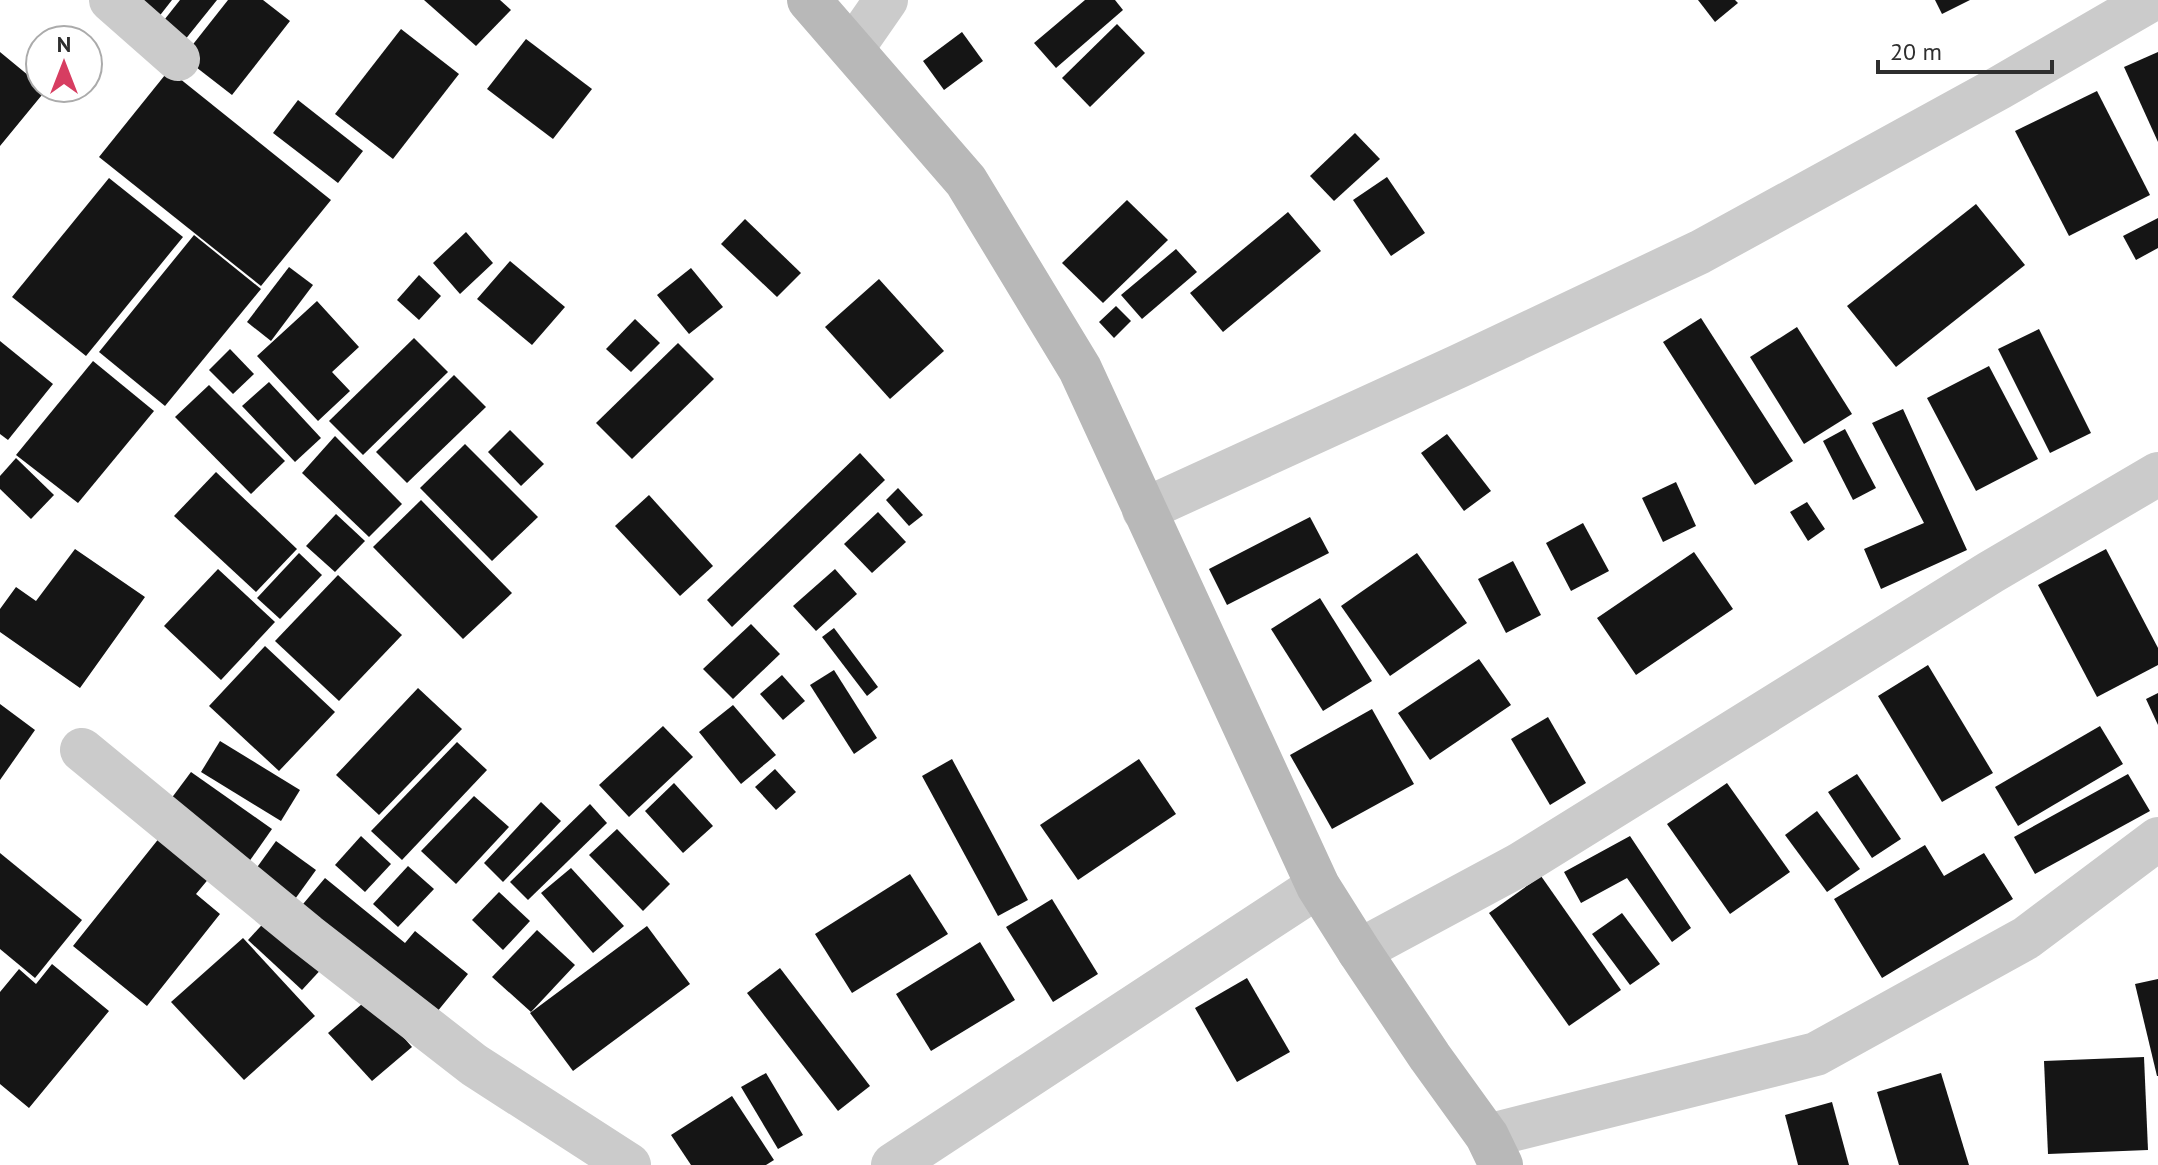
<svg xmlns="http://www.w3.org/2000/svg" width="2158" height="1165" viewBox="0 0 2158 1165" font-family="'PT Sans',sans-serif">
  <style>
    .building { fill: #151515 }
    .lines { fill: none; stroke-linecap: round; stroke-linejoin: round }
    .street { stroke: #cbcbcb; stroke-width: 44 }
    .secondary { stroke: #b8b8b8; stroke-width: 44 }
  </style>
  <rect width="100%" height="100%" fill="#fff"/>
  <!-- building -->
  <g class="building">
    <path d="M124 0H172L154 23Z"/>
    <path d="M180 0H217L180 46 157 29Z"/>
    <path d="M228 0H263L290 21 232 95 183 57Z"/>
    <path d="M424 0H500L511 10 476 46Z"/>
    <path d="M1085 0H1115L1123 10 1056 68 1034 43Z"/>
    <path d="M1698 0H1735L1738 3 1715 22Z"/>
    <path d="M1935 0H1970L1942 14Z"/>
    <path d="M1117 24 1145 53 1090 107 1062 78Z"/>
    <path d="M401 29 459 74 393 159 335 114Z"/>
    <path d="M962 32 983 61 944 90 923 61Z"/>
    <path d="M526 39 592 89 553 139 487 89Z"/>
    <path d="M0 52 40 85V88L46 90 0 146Z"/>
    <path d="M2158 52V142L2124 67Z"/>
    <path d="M169 70 331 200 261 286 99 157Z"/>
    <path d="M2097 91 2150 195 2069 236 2015 131Z"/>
    <path d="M298 100 363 151 338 183 273 133Z"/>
    <path d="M1355 133 1380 159 1334 201 1310 176Z"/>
    <path d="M1387 177 1425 233 1391 256 1353 200Z"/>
    <path d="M109 178 183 237 86 356 12 297Z"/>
    <path d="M1127 200 1168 240 1103 303 1062 263Z"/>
    <path d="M1976 204 2025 265 1896 367 1847 306Z"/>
    <path d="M1288 212 1321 251 1223 332 1190 293Z"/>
    <path d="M2158 218V248L2136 260 2123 236Z"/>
    <path d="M745 219 801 273 777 297 721 244Z"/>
    <path d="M466 232 493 263 460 294 433 263Z"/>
    <path d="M194 235 261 289 165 406 99 352Z"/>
    <path d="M1176 249 1197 272 1142 319 1121 295Z"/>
    <path d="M510 261 565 307 532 345 477 299Z"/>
    <path d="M289 267 313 285 271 341 247 322Z"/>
    <path d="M691 268 723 307 689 334 657 295Z"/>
    <path d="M419 275 441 296 419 320 397 300Z"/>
    <path d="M879 279 944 351 890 399 825 327Z"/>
    <path d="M317 301 359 347 332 372 350 391 318 421 257 356Z"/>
    <path d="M1116 306 1131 321 1114 338 1099 322Z"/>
    <path d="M1701 318 1793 461 1755 485 1663 342Z"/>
    <path d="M635 319 660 343 631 372 606 349Z"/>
    <path d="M1797 327 1852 414 1804 444 1750 357Z"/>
    <path d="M2039 329 2091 433 2050 453 1998 349Z"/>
    <path d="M414 338 448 372 363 455 329 421Z"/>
    <path d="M0 341 53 384 8 440 0 434Z"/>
    <path d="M678 343 714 379 632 459 596 423Z"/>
    <path d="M230 349 254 374 233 394 209 370Z"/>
    <path d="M93 361 154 411 78 503 16 455Z"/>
    <path d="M1989 366 2038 459 1976 491 1927 398Z"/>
    <path d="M454 375 486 407 407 483 376 452Z"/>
    <path d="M269 382 321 438 295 462 242 406Z"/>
    <path d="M209 385 285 461 251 494 175 417Z"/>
    <path d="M1903 409 1967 550 1881 589 1864 549 1924 523 1872 423Z"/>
    <path d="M1845 429 1876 488 1853 500 1823 441Z"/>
    <path d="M510 430 544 464 521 486 488 452Z"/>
    <path d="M1447 434 1491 491 1464 511 1421 453Z"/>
    <path d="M335 436 402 504 369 537 302 473Z"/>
    <path d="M465 444 538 517 492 561 420 488Z"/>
    <path d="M860 453 885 480 732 627 707 600Z"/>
    <path d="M16 458 54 495 31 519 0 489V476Z"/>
    <path d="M216 472 297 549 256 592 174 516Z"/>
    <path d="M1676 482 1696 526 1663 542 1642 498Z"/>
    <path d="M898 488 923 515 909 526 886 500Z"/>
    <path d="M649 495 713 566 680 596 615 526Z"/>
    <path d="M421 500 512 593 463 639 373 547Z"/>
    <path d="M1807 502 1825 529 1808 541 1790 512Z"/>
    <path d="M878 512 906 542 872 573 844 544Z"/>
    <path d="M336 514 365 541 335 572 306 546Z"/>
    <path d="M1310 517 1329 553 1227 605 1209 569Z"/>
    <path d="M1583 523 1609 571 1571 591 1546 543Z"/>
    <path d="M75 549 145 597 80 688 0 632V609L16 587 36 601Z"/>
    <path d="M2106 549 2158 648V665L2097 697 2038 585Z"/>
    <path d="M1694 552 1733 609 1636 675 1597 618Z"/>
    <path d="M299 553 322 575 280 619 257 598Z"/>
    <path d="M1417 553 1467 623 1390 676 1341 606Z"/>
    <path d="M1513 561 1541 615 1506 633 1478 579Z"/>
    <path d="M218 569 275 622 221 680 164 626Z"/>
    <path d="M835 569 857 594 816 631 793 606Z"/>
    <path d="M338 575 402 635 339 701 275 641Z"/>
    <path d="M1320 598 1372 681 1323 711 1271 629Z"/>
    <path d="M751 624 780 654 733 699 703 669Z"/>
    <path d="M834 628 878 687 867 696 822 637Z"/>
    <path d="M265 646 335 712 279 771 209 706Z"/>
    <path d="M1479 659 1511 705 1430 760 1398 713Z"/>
    <path d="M1928 665 1993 773 1942 802 1878 696Z"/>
    <path d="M834 670 877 738 854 754 810 685Z"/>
    <path d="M782 675 805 701 783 720 760 694Z"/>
    <path d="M418 688 462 729 379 815 336 775Z"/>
    <path d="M2158 693V725L2146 699Z"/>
    <path d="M0 704 35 730 0 780Z"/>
    <path d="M733 705 776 755 741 784 699 732Z"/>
    <path d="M1372 709 1414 784 1332 829 1290 755Z"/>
    <path d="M1548 717 1586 783 1550 805 1511 739Z"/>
    <path d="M663 726 693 757 629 817 599 785Z"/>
    <path d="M2100 726 2123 764 2018 826 1995 787Z"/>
    <path d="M220 741 300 790 281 821 201 772Z"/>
    <path d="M457 742 487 770 402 860 371 831Z"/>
    <path d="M952 759 1028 900 998 916 922 776Z"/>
    <path d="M1139 759 1176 814 1078 880 1040 825Z"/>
    <path d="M775 769 796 792 776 810 755 787Z"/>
    <path d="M191 772 272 829 244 869 162 811Z"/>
    <path d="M1857 774 1901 839 1872 858 1828 792Z"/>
    <path d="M2128 774 2150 811 2035 874 2014 837Z"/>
    <path d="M674 783 713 826 683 853 645 811Z"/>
    <path d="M1727 783 1790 872 1730 914 1667 824Z"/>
    <path d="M474 796 509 827 456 884 421 851Z"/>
    <path d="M541 802 561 821 503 882 484 863Z"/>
    <path d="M590 804 607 823 528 900 510 882Z"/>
    <path d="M1817 811 1860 869 1827 892 1785 835Z"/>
    <path d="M617 829 670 884 643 911 589 855Z"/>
    <path d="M164 832 215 871 196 894 220 914 147 1006 73 946Z"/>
    <path d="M361 836 391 864 365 892 335 865Z"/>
    <path d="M1630 836 1691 928 1672 942 1627 878 1581 903 1564 872Z"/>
    <path d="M276 841 316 870 290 906 250 877Z"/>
    <path d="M1925 845 1944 876 1984 853 2013 899 1882 978 1834 899Z"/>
    <path d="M0 853 82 920 35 978 0 949Z"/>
    <path d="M408 866 434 889 398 927 373 904Z"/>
    <path d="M571 868 624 926 593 953 541 893Z"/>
    <path d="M910 874 948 934 852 993 815 934Z"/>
    <path d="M1541 876 1621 990 1569 1026 1489 913Z"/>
    <path d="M325 878 405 943 415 931 468 974 432 1018 298 910Z"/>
    <path d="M499 892 530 921 503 950 472 920Z"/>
    <path d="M1052 899 1098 974 1053 1002 1006 927Z"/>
    <path d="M1622 913 1660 964 1630 985 1592 934Z"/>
    <path d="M271 915 326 964 302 990 248 940Z"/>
    <path d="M647 926 690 984 573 1071 530 1013Z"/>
    <path d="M537 930 575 965 531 1012 492 977Z"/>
    <path d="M243 938 315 1016 244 1080 171 1002Z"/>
    <path d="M980 942 1015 1000 931 1051 896 994Z"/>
    <path d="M52 964 109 1011 29 1108 0 1084V992L19 969 36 984Z"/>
    <path d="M780 968 870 1086 838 1111 747 993Z"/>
    <path d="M1247 978 1290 1052 1237 1082 1195 1008Z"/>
    <path d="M2158 979V1076H2157L2135 984Z"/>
    <path d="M369 998 412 1047 372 1081 328 1033Z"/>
    <path d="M2144 1057 2148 1150 2048 1154 2044 1061Z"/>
    <path d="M766 1073 803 1135 778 1149 741 1087Z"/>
    <path d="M1941 1073 1969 1165H1899L1877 1092Z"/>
    <path d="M732 1096 774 1160 766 1165H691L671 1135Z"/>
    <path d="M1832 1102 1849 1165H1798L1785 1115Z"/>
  </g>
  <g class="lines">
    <!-- street -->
    <g class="street">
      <path d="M111 0 178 59"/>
      <path d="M852 49 886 0"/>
      <path d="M1144 510 1459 366 1700 252 1999 88 2151 0"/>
      <path d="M82 750 307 935 474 1065 629 1165"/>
      <path d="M1359 951 1519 865 1991 572 2158 474"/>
      <path d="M1487 1136 1816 1054 2026 938 2158 839"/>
      <path d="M893 1165 1318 886"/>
    </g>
    <!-- secondary -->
    <path class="secondary" d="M809 0 966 181 1080 369 1318 886 1359 951 1430 1057 1487 1136 1501 1165"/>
  </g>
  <!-- north arrow -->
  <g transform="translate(64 64)"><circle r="38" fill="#ffffff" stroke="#ababab" stroke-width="2"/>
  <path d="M0-6L14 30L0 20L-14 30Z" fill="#d73d61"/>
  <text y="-12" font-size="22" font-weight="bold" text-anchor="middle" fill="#2e2e2e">N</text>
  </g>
  <!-- scale -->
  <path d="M1878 60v12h174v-12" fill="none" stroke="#2e2e2e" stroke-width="4"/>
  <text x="1890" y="60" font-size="24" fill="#2e2e2e" stroke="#ffffff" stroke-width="6" paint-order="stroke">20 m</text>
</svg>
